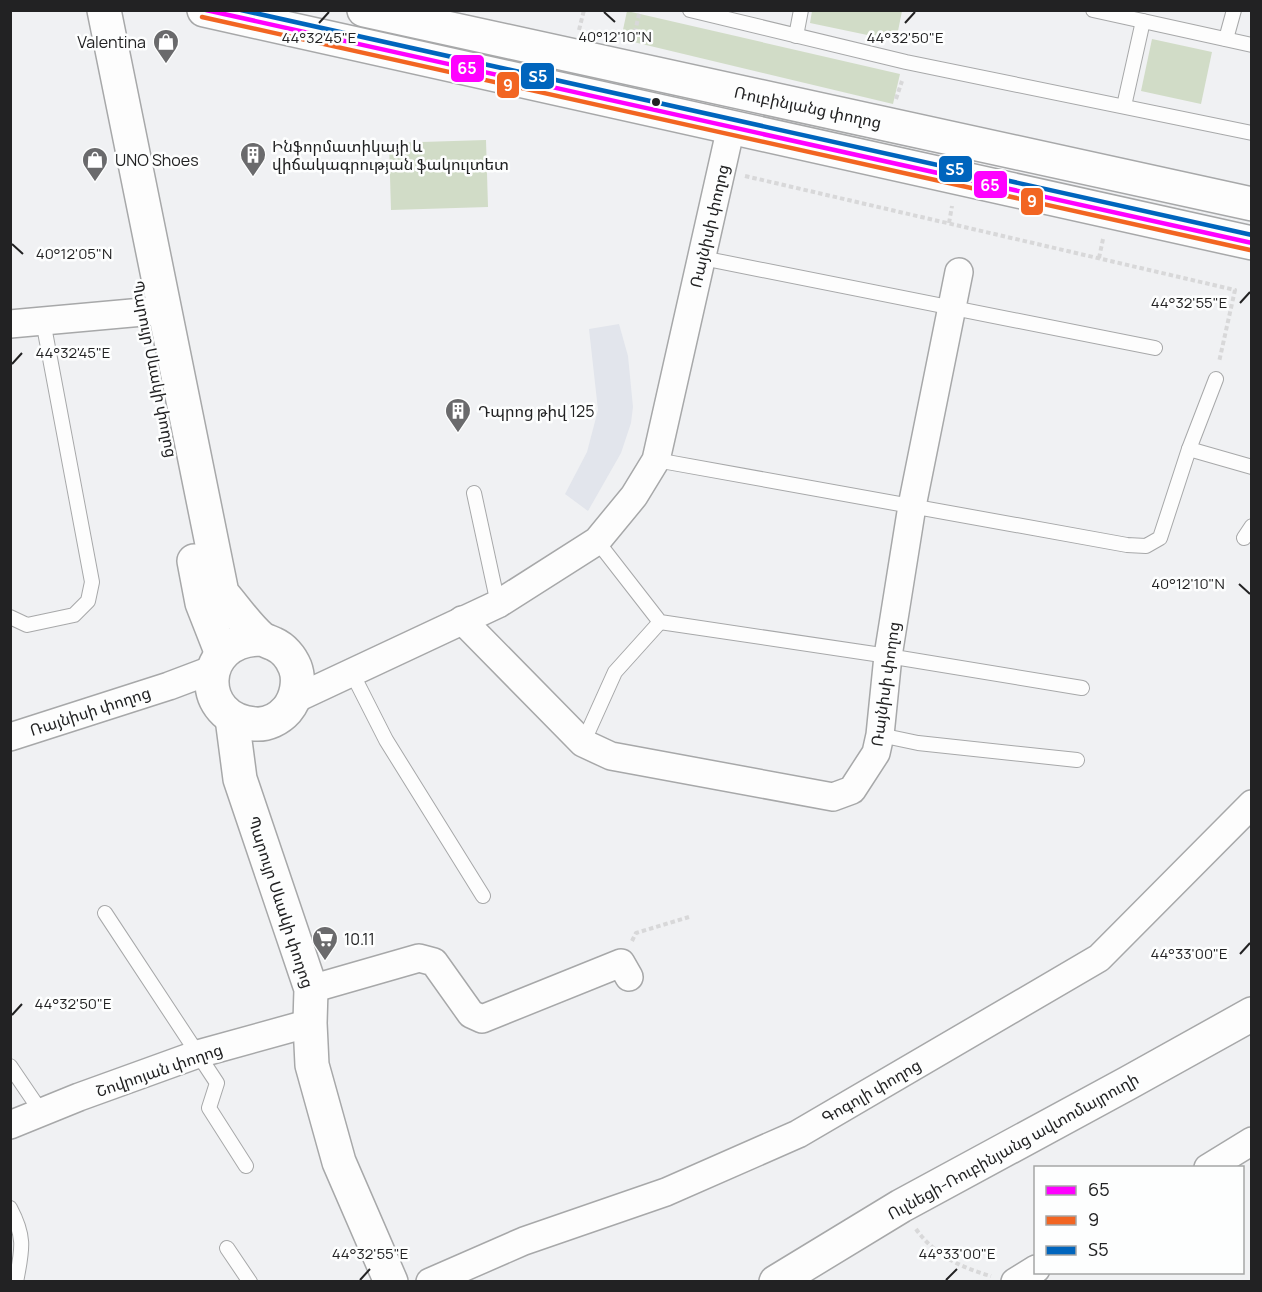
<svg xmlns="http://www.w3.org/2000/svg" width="1262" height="1292" viewBox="0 0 1262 1292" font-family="Manrope,'Noto Sans Armenian',sans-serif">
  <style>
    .built { fill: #e2e5ec }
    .green { fill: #d1dcc7 }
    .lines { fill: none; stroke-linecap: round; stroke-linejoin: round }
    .service-casing { stroke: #a7a8a9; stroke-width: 16 }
    .minor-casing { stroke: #a7a8a9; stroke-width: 30 }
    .tertiary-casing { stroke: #a7a8a9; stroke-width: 36 }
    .primary-casing { stroke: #a7a8a9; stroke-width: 36 }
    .path { stroke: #d8d8d9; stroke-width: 4; stroke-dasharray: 4.5 3; stroke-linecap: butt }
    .service { stroke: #fdfdfd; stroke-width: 14 }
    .minor { stroke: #fdfdfd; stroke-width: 27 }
    .tertiary { stroke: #fdfdfd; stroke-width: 33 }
    .primary { stroke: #fdfdfd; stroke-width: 33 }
    .bus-1-casing { stroke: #fdfefe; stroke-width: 9 }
    .bus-2-casing { stroke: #fdfefe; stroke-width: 9 }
    .bus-3-casing { stroke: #fdfefe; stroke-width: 9 }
    .bus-1 { stroke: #f0f; stroke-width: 4.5 }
    .bus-2 { stroke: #f26522; stroke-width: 4.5 }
    .bus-3 { stroke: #0065bd; stroke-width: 4.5 }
    .ticks { fill: none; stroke: #222223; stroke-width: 2 }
    .bus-dot { fill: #222223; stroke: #fdfefe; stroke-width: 2 }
    .labels { text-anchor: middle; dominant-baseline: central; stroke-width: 5; stroke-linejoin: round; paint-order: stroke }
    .poi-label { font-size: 16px; fill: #222223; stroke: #fdfefe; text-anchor: start }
    .street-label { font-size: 16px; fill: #222223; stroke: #fdfefe }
    .ticks-label { font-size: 15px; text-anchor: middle; fill: #222223; stroke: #fdfefe; stroke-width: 5; stroke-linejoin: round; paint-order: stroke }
    .line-badge { stroke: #fdfefe; stroke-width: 2 }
    .badge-label { font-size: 16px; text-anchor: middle; font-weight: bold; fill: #fff }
  </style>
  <rect width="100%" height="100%" fill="#f0f1f3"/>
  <!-- built -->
  <path class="built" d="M619 324 628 356 633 407 631 423 621 453 588 511 565 494 587 452 598 410 589 329Z"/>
  <!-- green -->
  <g class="green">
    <path d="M627 11 900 74 893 104 621 39Z"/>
    <path d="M812 11V10L902 11 896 41 810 23Z"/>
    <path d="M1152 39 1212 52 1201 104 1141 91Z"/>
    <path d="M486 140 488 207 391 210 389 143Z"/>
  </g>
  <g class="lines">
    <defs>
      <g id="service">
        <path d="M690 10 906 62 1252 133"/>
        <path d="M1093 10 1252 45"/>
        <path d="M796 36 801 10"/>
        <path d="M1226 39 1234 10"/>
        <path d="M1124 106 1143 21"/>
        <path d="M702 258 1155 348"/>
        <path d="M1189 449 1252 467"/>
        <path d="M656 460 1127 545 1146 546 1160 538 1189 449 1216 379"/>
        <path d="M474 493 498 604"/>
        <path d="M1244 538 1252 526"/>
        <path d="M597 541 660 622 888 656 1082 688"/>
        <path d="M10 617 27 625 74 615 88 601 92 582 43 321"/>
        <path d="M351 671 386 740 483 896"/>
        <path d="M880 735 918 743 1077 760"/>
        <path d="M583 743 615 672 660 622"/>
        <path d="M105 913 217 1083 209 1108 246 1166"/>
        <path d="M10 1066 42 1113"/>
        <path d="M10 1208C26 1238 22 1250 16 1282"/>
        <path d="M227 1248 250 1282"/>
      </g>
      <g id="minor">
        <path d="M10 324 165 310"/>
        <path d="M462 620 583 743 611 756 833 797 852 790 876 753 880 735 888 656 912 506 959 272"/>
        <path d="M293 700 498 604 597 541 634 496 656 460 731 127"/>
        <path d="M10 737 169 686 214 669"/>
        <path d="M311 989 419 958 434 962 471 1014 482 1019 621 963 629 977"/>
        <path d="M10 1125 79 1097 198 1054 310 1023"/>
        <path d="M1208 1168 1252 1141"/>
        <path d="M430 1282 524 1241 666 1192 798 1134 1099 958 1252 804"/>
        <path d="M1015 1282 1036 1269"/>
      </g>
      <g id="tertiary">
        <path d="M104 10 222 593C235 608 247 626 261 638 265 641 270 642 274 644 283 648 291 657 295 667 300 680 297 698 287 710 279 719 267 725 255 724 196 720 197 638 262 639"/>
        <path d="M194 561 202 603 222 654"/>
        <path d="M232 718 240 779 311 989 310 1023 312 1065 339 1162 391 1282"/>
        <path d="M776 1282 901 1206 1128 1083 1252 1014"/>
      </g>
      <g id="primary">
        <path d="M204 10 1252 243"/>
        <path d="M364 10 1252 204"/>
      </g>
    </defs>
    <!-- service casing -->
    <use href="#service" class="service-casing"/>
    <!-- minor casing -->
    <use href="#minor" class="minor-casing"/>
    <!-- tertiary casing -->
    <use href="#tertiary" class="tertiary-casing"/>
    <!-- primary casing -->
    <use href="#primary" class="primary-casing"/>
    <!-- path -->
    <g class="path">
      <path d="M579 30 584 10"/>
      <path d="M633 40 640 10"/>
      <path d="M896 99 902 81"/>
      <path d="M745 176 1235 290 1219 362"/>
      <path d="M949 223 952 206"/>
      <path d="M1099 258 1103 239"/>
      <path d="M632 941 636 933 689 917"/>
      <path d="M916 1229C934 1255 962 1268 991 1276"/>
    </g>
    <!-- service -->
    <use href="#service" class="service"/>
    <!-- minor -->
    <use href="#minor" class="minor"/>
    <!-- tertiary -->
    <use href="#tertiary" class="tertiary"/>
    <!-- primary -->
    <use href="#primary" class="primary"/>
    <defs>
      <path id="bus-1" d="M206 10 1252 243"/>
      <path id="bus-2" d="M202 17 1250 250"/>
      <path id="bus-3" d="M241 10 1252 235"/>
    </defs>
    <!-- bus-1 casing -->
    <use href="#bus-1" class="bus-1-casing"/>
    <!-- bus-2 casing -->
    <use href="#bus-2" class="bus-2-casing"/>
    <!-- bus-3 casing -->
    <use href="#bus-3" class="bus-3-casing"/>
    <!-- bus-1 -->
    <use href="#bus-1" class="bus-1"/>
    <!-- bus-2 -->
    <use href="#bus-2" class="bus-2"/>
    <!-- bus-3 -->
    <use href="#bus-3" class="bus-3"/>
  </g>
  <!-- ticks -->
  <path class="ticks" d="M604 12 615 22M319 23 329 12M905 23 915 12M12 244 23 254M1240 303 1250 292M12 364 22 353M1239 584 1250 594M1240 954 1250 943M12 1015 22 1004M360 1280 370 1269M946 1280 957 1269"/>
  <!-- icons -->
  <defs>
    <symbol id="shop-pin" viewBox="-11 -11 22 30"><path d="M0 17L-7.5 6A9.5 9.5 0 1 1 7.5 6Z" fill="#6a6a6c" stroke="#fdfefe"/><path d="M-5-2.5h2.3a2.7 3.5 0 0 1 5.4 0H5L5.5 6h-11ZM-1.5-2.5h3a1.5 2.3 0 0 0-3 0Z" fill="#fff"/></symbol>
    <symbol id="building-pin" viewBox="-11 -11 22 30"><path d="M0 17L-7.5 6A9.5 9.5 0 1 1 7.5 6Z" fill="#6a6a6c" stroke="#fdfefe"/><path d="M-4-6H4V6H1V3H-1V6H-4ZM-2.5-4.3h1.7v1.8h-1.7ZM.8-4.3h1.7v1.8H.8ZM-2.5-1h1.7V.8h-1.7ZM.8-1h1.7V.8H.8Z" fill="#fff"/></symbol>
    <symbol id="supermarket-pin" viewBox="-11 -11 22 30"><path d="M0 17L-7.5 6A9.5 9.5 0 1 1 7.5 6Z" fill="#6a6a6c" stroke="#fdfefe"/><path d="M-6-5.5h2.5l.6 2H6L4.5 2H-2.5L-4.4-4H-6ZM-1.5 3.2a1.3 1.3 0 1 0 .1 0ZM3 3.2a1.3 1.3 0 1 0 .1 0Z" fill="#fff"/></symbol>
  </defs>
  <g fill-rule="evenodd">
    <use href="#shop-pin" x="151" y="27" width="30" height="40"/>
    <use href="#building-pin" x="238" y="140" width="30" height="40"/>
    <use href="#shop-pin" x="80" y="145" width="30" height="40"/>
    <use href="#building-pin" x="443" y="396" width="30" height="40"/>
    <use href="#supermarket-pin" x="310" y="924" width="30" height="40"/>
  </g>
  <!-- markers -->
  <circle class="bus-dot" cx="656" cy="102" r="5"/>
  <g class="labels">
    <!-- poi labels -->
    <g class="poi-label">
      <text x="146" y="42" text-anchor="end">Valentina</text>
      <text x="272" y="146">Ինֆորմատիկայի և<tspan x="272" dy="18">վիճակագրության ֆակուլտետ</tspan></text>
      <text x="115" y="160">UNO Shoes</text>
      <text x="478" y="411">Դպրոց թիվ 125</text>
      <text x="344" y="939">10.11</text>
    </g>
    <!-- street labels -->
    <g class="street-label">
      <text transform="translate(808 107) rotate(12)">Ռուբինյանց փողոց</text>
      <text transform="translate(709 226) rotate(-77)">Ռայնիսի փողոց</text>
      <text transform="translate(155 369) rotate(79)">Պարույր Սևակի փողոց</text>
      <text transform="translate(885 684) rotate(-82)">Ռայնիսի փողոց</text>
      <text transform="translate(90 711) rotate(-18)">Ռայնիսի փողոց</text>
      <text transform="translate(281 902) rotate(72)">Պարույր Սևակի փողոց</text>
      <text transform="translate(159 1070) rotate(-19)">Շովրոյան փողոց</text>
      <text transform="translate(871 1091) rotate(-30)">Գոգոլի փողոց</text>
      <text transform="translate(1013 1146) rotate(-29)">Ուլնեցի-Ռուբինյանց ավտոմայրուղի</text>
    </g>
  </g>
  <g class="ticks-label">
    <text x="615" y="42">40°12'10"N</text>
    <text x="319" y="43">44°32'45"E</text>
    <text x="905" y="43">44°32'50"E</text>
    <text x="74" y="259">40°12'05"N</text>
    <text x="1189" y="308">44°32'55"E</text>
    <text x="73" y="358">44°32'45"E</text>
    <text x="1188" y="589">40°12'10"N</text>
    <text x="1189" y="959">44°33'00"E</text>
    <text x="73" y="1009">44°32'50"E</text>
    <text x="370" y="1259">44°32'55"E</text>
    <text x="957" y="1259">44°33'00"E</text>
  </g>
  <g class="line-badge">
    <rect x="450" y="54" width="35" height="29" rx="6" fill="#f0f"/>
    <rect x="520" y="62" width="35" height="28" rx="6" fill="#0065bd"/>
    <rect x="496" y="71" width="24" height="28" rx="6" fill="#f26522"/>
    <rect x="938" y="155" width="35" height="28" rx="6" fill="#0065bd"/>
    <rect x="973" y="170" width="35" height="29" rx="6" fill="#f0f"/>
    <rect x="1020" y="187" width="24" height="29" rx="6" fill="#f26522"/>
  </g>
  <g class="badge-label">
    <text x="467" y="74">65</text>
    <text x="538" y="82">Տ5</text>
    <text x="508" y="91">9</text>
    <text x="955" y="175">Տ5</text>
    <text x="990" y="191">65</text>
    <text x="1032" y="207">9</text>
  </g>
  <!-- border -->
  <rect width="1262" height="1292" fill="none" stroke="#222223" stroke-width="24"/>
  <!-- legend -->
  <rect x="1034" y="1166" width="210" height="108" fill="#fdfefe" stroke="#a5a6a6" stroke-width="1.5"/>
  <rect x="1046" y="1186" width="30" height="9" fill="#ff00ff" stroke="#a5a6a6" stroke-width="1.5"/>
  <text x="1088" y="1196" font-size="18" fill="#222223">65</text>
  <rect x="1046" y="1216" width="30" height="9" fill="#f26522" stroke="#a5a6a6" stroke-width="1.5"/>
  <text x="1088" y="1226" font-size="18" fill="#222223">9</text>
  <rect x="1046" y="1246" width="30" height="9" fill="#0065bd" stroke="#a5a6a6" stroke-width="1.5"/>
  <text x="1088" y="1256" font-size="18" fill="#222223">Տ5</text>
</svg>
